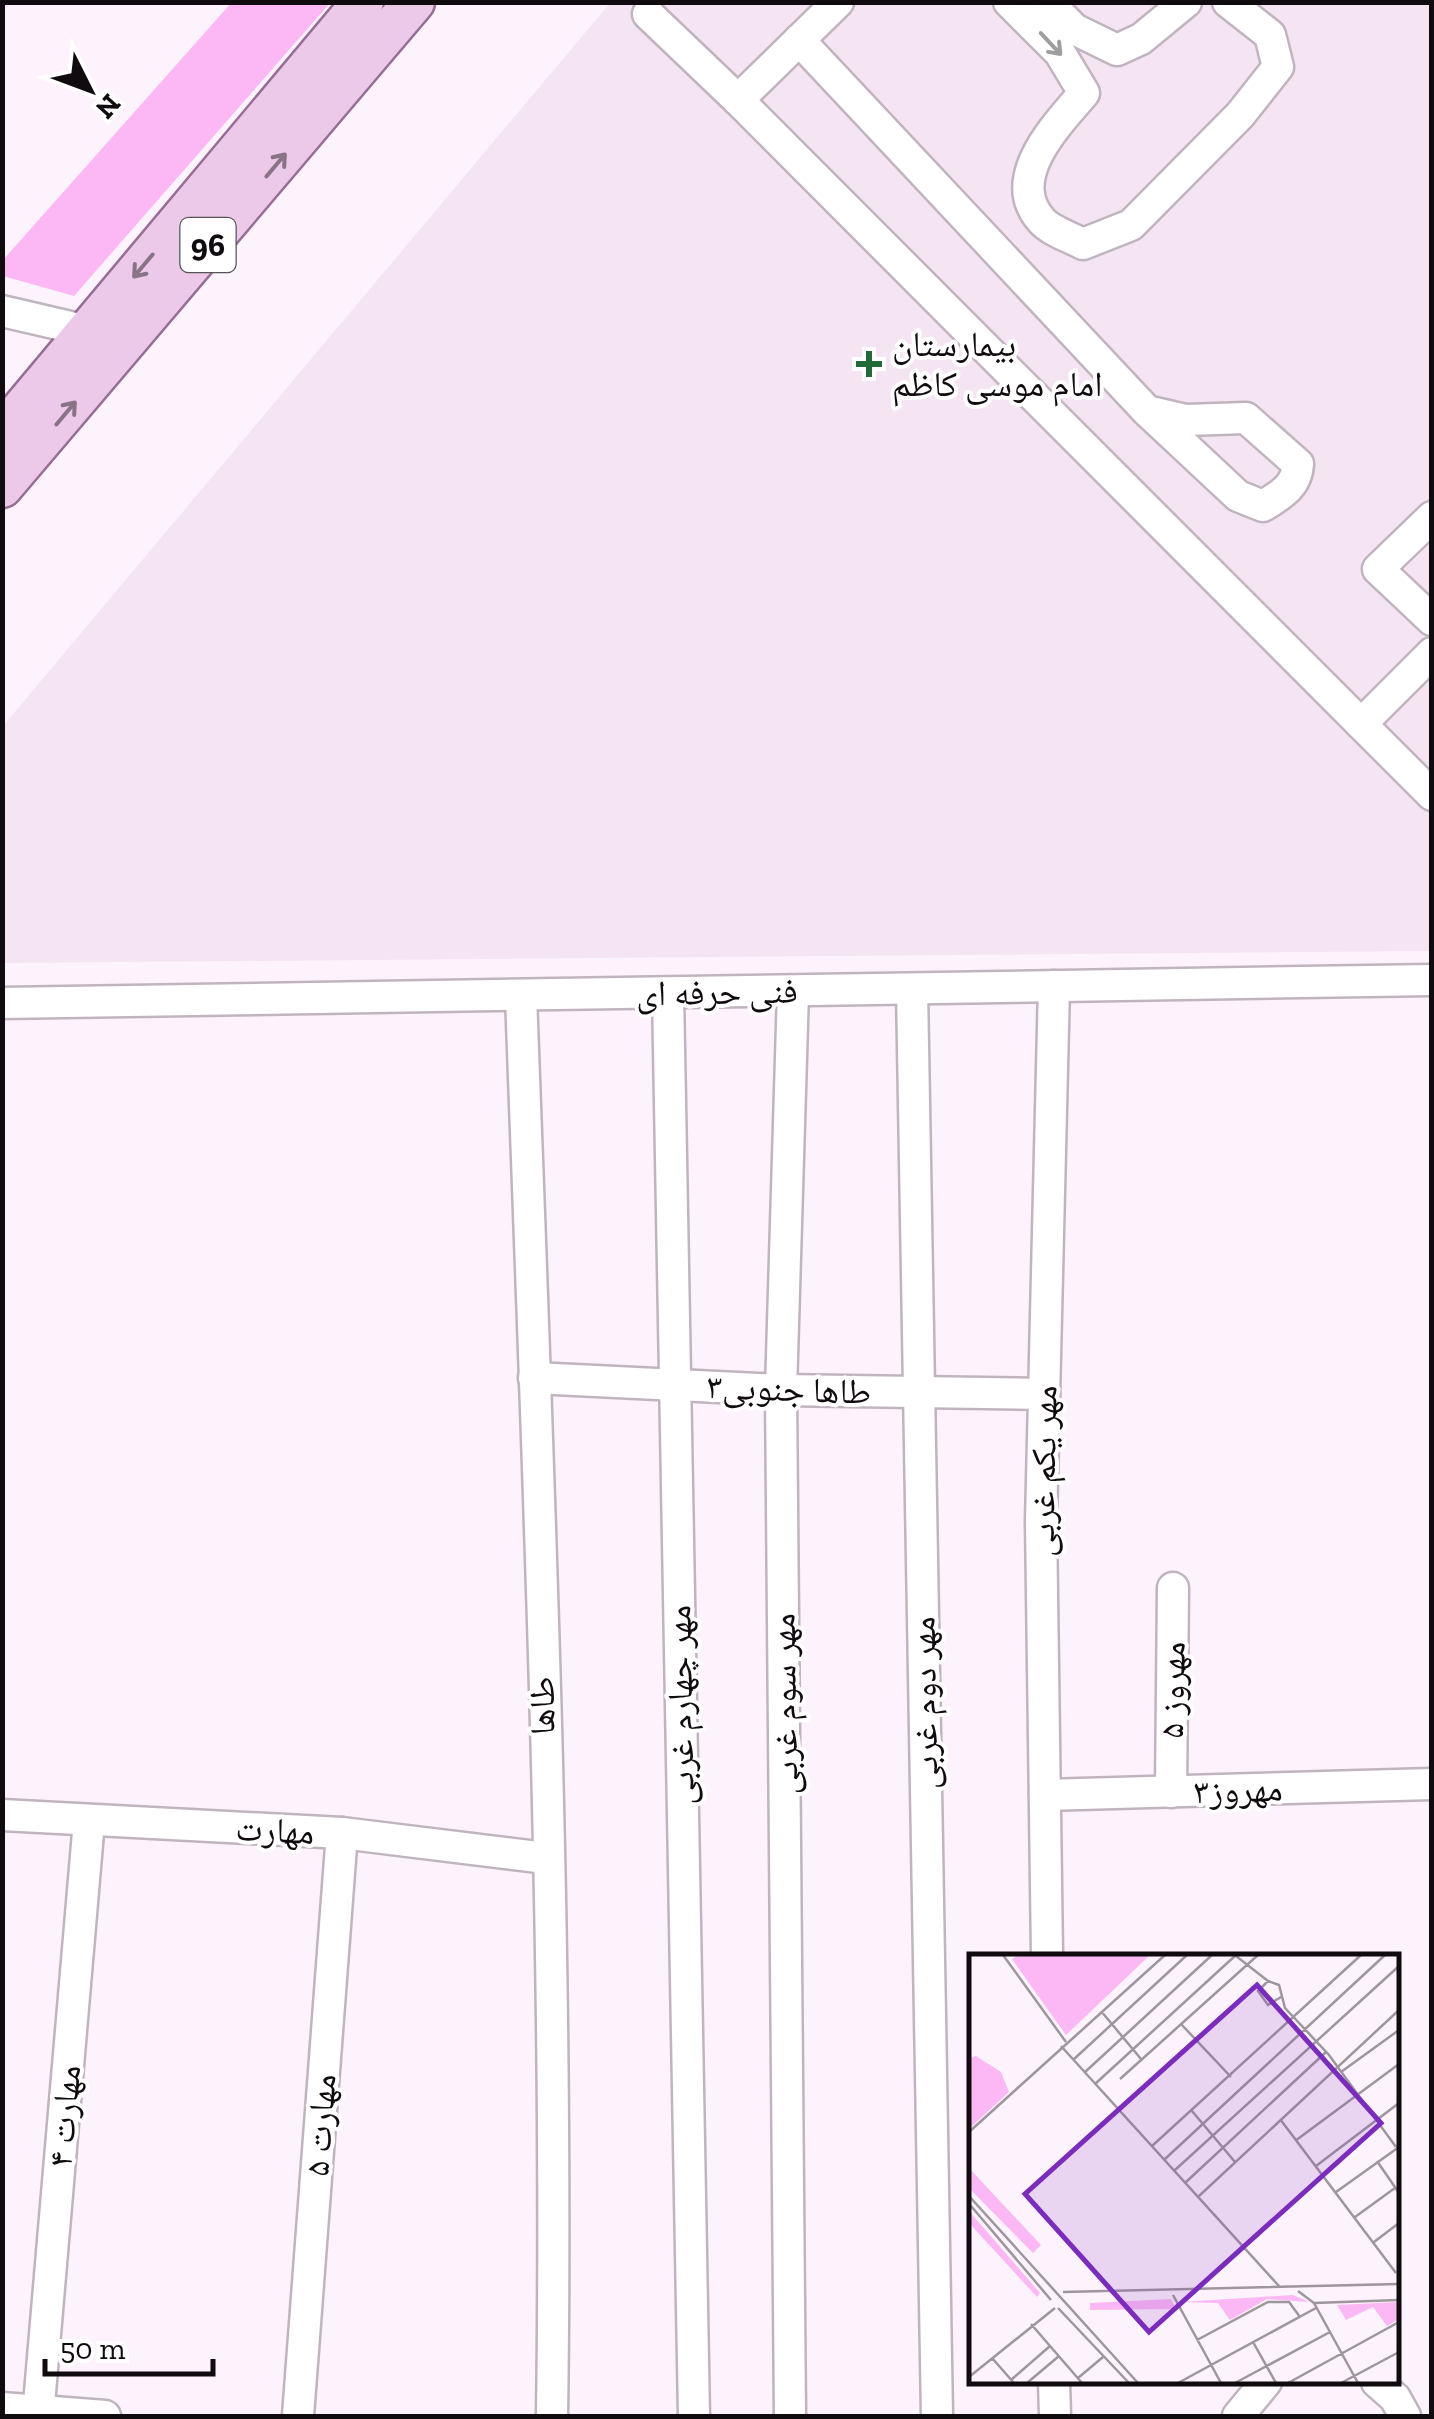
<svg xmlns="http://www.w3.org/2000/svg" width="1434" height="2419" viewBox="0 0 1434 2419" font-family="'Zilla Slab','Noto Naskh Arabic',serif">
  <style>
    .built { fill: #f5e4f2 }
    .green { fill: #fbb8f4 }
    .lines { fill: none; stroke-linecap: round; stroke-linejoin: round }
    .minor-casing { stroke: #c0b5be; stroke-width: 35 }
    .major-casing { stroke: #976e93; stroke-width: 45 }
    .minor { stroke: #fff; stroke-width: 30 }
    .major { stroke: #ecc8e9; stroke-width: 40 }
    .oneway { stroke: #9f9d9f }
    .oneway2 { stroke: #897386 }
    .poi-dot { fill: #226b38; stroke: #fff; stroke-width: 4 }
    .labels { text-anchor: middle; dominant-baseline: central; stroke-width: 8; stroke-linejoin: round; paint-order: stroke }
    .shield { fill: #fff; stroke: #575456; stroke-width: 2.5 }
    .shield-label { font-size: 32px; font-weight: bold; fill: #0f0b0e }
    .poi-label { font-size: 35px; fill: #0f0b0e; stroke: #fff; text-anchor: start }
    .street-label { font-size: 35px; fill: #0f0b0e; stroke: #fff }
    .inset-road { fill: none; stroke: #9e969d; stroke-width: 2.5 }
    .view { fill: #7b2cbf; fill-opacity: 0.15; stroke: #7b2cbf; stroke-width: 5 }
    .inset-edge { fill: none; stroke: #0f0b0e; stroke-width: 5 }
  </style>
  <rect width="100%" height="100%" fill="#fdf3fc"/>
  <!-- built -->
  <path class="built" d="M610 3H1431V951L3 963V726Z"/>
  <!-- green -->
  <path class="green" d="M232 2 330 3 74 296 3 276V260Z"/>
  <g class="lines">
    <defs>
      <g id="minor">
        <path d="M1009 2 1060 53 1084 93C1058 124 1003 178 1042 221 1051 231 1072 238 1083 244L1131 225 1240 115 1278 67 1270 35 1228 2"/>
        <path d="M1048 2 1074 29 1117 50 1141 39 1186 2"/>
        <path d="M648 14 738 100 838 2"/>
        <path d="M799 40 1147 411 1238 496 1263 506C1281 495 1297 486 1298 464L1246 418 1186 420 1147 411"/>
        <path d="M738 100 1432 795"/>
        <path d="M2 311 88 331"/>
        <path d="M1432 517 1378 569 1432 620"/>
        <path d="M1361 724 1432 653"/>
        <path d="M912 989 937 2416"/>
        <path d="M668 993 694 2416"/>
        <path d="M521 995C538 1468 559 1943 552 2416"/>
        <path d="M2 1003 1432 980"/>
        <path d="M534 1378 781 1390 1044 1394"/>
        <path d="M1171 1792 1173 1588"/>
        <path d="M1045 1795 1432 1784"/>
        <path d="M2 1815 342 1833 546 1858"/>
        <path d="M1047 1956 1041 1521 1054 986"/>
        <path d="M1054 2382 1055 2416"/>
        <path d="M1377 2382 1395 2398 1405 2416"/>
        <path d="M2 2408 105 2416"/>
        <path d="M38 2416 89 1821"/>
        <path d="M298 2416 342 1833"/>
        <path d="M790 2416 781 1390 793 991"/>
        <path d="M1238 2416 1266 2382"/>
      </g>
      <g id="major">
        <path d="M2 433 363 2"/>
        <path d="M2 487 414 2"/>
      </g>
    </defs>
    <!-- minor casing -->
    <use href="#minor" class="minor-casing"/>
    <!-- major casing -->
    <use href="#major" class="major-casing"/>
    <!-- minor -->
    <use href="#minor" class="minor"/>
    <!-- major -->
    <use href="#major" class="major"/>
  </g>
  <!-- one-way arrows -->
  <defs><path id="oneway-shaft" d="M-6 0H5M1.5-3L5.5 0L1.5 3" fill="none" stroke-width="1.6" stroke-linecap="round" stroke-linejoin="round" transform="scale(2.5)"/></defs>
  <use class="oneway" href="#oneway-shaft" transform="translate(1051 44) rotate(47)"/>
  <g class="oneway2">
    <use href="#oneway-shaft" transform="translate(276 165) rotate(-50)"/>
    <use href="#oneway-shaft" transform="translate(143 266) rotate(130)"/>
    <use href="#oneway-shaft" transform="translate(66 413) rotate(-50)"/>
  </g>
  <!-- markers -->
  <path class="poi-dot" d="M864 349h10v10h10v10h-10v10h-10v-10h-10v-10h10z"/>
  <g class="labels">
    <!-- shield labels -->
    <rect class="shield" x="180.5" y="218" width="55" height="54" rx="8"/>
    <g class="shield-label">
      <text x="208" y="245">96</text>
    </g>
    <!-- poi labels -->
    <g class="poi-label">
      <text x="892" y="344">بیمارستان<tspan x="892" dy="40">امام موسی کاظم</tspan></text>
    </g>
    <!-- street labels -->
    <g class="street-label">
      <text transform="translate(717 992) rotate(-1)">فنی حرفه ای</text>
      <text transform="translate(789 1389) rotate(2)">طاها جنوبی۳</text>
      <text transform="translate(1043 1471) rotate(-89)">مهر یکم غربی</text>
      <text transform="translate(1172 1690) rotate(-89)">مهروز ۵</text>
      <text transform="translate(924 1703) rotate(-91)">مهر دوم غربی</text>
      <text transform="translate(784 1704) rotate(-91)">مهر سوم غربی</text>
      <text transform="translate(680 1705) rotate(-91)">مهر چهارم غربی</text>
      <text transform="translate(542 1706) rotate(-91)">طاها</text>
      <text transform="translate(1238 1790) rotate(-2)">مهروز۳</text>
      <text transform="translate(275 1830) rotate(3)">مهارت</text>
      <text transform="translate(64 2116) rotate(-85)">مهارت ۴</text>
      <text transform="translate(320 2125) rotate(-86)">مهارت ۵</text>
    </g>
  </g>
  <!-- overview -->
  <g transform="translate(969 1954)">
    <rect width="430" height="430" fill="#fdf3fc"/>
    <path d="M50 1H181L97 81 43 5ZM7 102 32 118 40 138 0 175V104ZM0 214 72 291 64 299 0 234ZM0 257 71 339 68 343 0 269ZM324 341 340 348 298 345 261 366 249 349 212 348ZM202 345 207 355 121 356V349ZM430 348V365L418 372 404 353 377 366 368 351Z" fill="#fbb8f4"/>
    <path class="inset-road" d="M34 1 97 88M267 2 299 27M312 43 299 51 289 37 299 27 310 31 316 54 360 101 427 193M132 57 172 105M212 70 262 123M92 92 310 332M104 106 218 1M372 118 430 76M115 119 243 1M151 125 289 1M126 130 267 1M223 157 266 208M311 165 427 319M0 178 196 1M326 187 430 110M183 192 392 1M196 205 416 1M408 207 430 239M347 212 430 149M206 216 430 12M217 228 357 98M367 238 430 193M0 242 169 429M230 242 430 56M2 252 82 346M386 263 426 234M405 288 430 269M329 337 345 349 389 429M94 338 430 330M204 341 252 429M345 349 430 346M89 354 160 429M62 370 113 429M228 386 299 348H320L331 363M284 388 307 429M23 404 45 429M0 423 86 354M109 424 134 403M42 426 81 392M58 429 90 402M209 429 347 354M266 429 361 378M319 429 430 368M372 429 430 398"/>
    <path class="view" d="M288 31 412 169 180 378 56 240Z"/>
    <rect width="430" height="430" class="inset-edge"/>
  </g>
  <!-- border -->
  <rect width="1434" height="2419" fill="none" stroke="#0f0b0e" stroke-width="10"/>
  <!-- north arrow -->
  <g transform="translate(90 90) rotate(132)" stroke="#ffffff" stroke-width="8" paint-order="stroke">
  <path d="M0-8L18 38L0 25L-18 38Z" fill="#0f0b0e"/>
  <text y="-15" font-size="28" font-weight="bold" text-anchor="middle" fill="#0f0b0e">N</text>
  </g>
  <!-- scale -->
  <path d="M45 2359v15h168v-15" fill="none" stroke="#0f0b0e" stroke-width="5"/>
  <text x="60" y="2359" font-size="30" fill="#0f0b0e" stroke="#ffffff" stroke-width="8" paint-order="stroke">50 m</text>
</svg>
